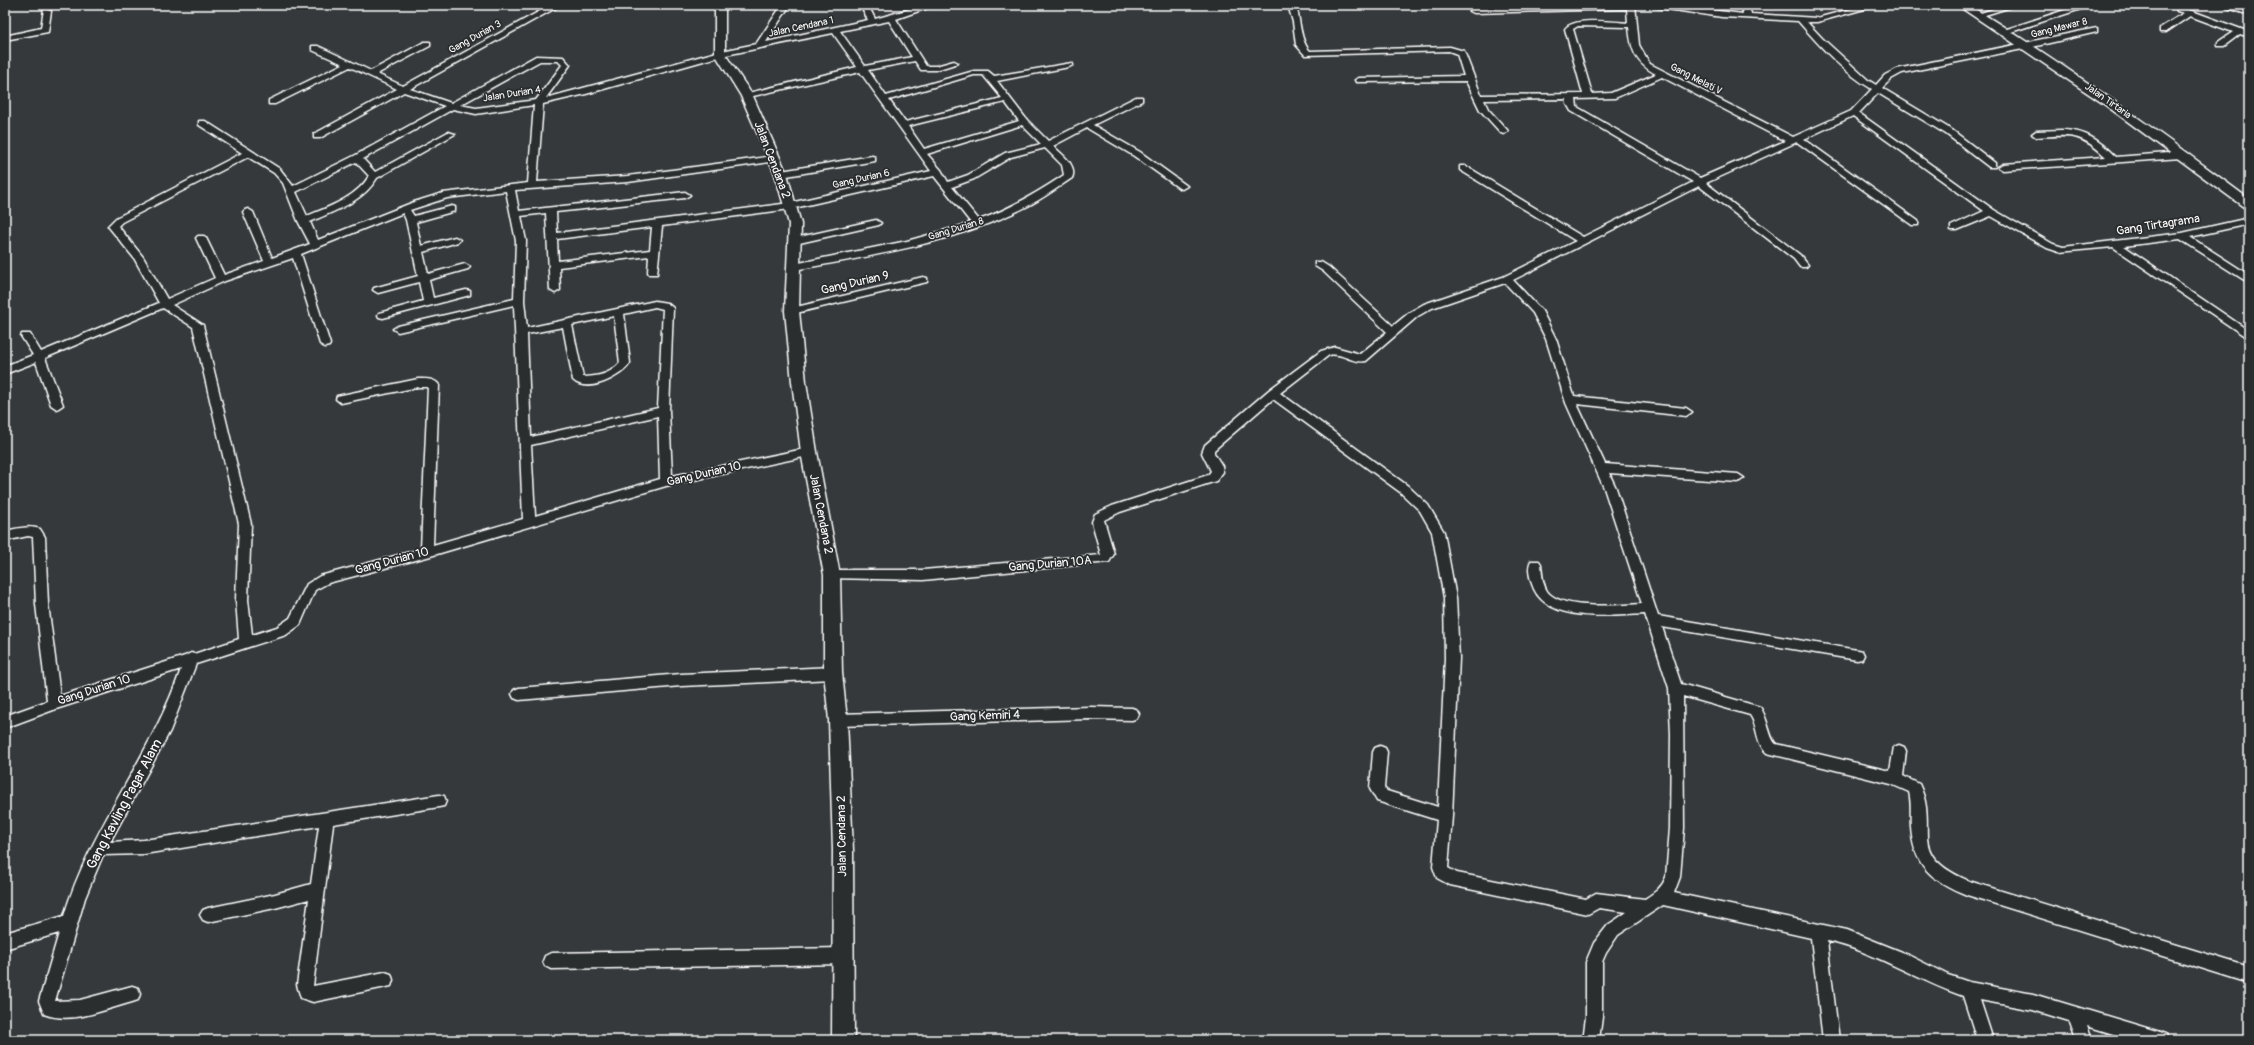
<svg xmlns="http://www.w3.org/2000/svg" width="2254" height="1045" viewBox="0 0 2254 1045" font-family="Pangolin,sans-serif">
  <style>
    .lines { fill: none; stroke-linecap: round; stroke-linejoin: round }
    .street-casing { stroke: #fff; stroke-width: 3 }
    .secondary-casing { stroke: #fff; stroke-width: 3 }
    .street { fill: #2a2d2e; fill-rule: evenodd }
    .secondary { fill: #2a2d2e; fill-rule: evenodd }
    .labels { text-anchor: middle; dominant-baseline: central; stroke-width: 3.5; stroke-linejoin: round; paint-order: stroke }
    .far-street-label { font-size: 10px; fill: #fff; stroke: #2a2d2e }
    .street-label { font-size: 12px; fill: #fff; stroke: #2a2d2e }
    .near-street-label { font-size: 14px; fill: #fff; stroke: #2a2d2e }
  </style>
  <rect width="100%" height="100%" fill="#35393c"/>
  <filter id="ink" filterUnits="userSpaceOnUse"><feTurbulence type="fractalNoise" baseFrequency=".025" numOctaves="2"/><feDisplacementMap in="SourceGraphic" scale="8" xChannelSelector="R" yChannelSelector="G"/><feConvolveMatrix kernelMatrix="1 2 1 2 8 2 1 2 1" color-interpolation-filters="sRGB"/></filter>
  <g filter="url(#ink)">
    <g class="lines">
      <defs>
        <g id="street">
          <path d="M551 5H561L410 89 451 103 536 56 563 57 570 65 546 98 717 52 756 44 782 5H790L766 42 868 20 860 5H868L875 19 924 5H936L896 19 926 66H936L954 61 958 63 936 70H921L915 61 868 70 886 96 974 71H988L994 76 1072 63 1073 65 1069 67 997 81 1027 120 1048 141 1136 97H1142V101L1093 125 1140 152 1187 186 1182 189 1179 188 1134 156 1087 128 1053 146C1061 154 1078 165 1072 178 1057 188 1042 199 1026 207 954 243 872 256 794 270L789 267 794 264 907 241 971 223 934 176 790 209 662 226 657 274H649L648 272 649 256 559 267 560 290 555 293 550 290 546 213 521 216 526 241 524 301 527 328 655 301 667 303 673 308 669 411 672 476 809 448 813 449 815 452 813 455 666 486 427 557 328 583 315 590 300 625 286 635 196 664 170 731 110 842 144 840 439 795 444 796 446 801 444 806 439 807 333 824 313 986 385 972 391 974 393 980 391 986 313 1002 301 998 297 985 309 899 275 908 208 922 203 920 200 915 203 910 208 908 275 894 311 884 319 826 144 854 103 855 85 898 55 1001 80 1000 132 986 138 988 140 994 138 1000 132 1002C105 1009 72 1025 44 1014L39 1001 59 933 5 949V933L64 916C90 828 151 757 181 669L56 709 5 728V716L47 701 36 604 33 537 28 536 5 541V531C17 529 28 525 40 529L45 537 48 604 60 696 185 656 191 653 194 654 239 639 236 600 239 524 193 327 163 308 45 358 63 405 57 409 51 405 36 362 5 374V366L33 355 21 336 22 334H30L41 352 159 303 134 258 108 226 116 218 242 153 199 125V121H205L280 169 293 186 354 156 445 106 404 92 320 138H314V134L397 89 350 67 275 104H269V100L343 64 312 50V46H318L371 71 424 42H430V46L377 74 403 86ZM889 21 912 57 865 66 840 31ZM833 33 857 67 744 94V98L860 72 931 171 790 203 557 233 556 212 685 198 690 195 685 192 519 211 515 190 628 182 777 161V157L774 156 628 176 537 182 543 104 586 94 721 56ZM540 61H558L562 65 536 100 476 108 460 105ZM974 75H983L1002 98 905 122 889 100ZM1005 102 1019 121 924 149 908 126ZM534 105 528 183 443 193 414 202 318 240 310 222C334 211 363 202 377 178L455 134 448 132 375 172 363 159 453 109 476 114ZM1022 125 1041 144 1005 153 968 175 948 182 941 170 927 154ZM1045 148 1062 165 1064 175C1037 193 1010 209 979 220L952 187 974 179 1011 157ZM248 157 274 173 283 183 298 221 310 244 272 258 253 212 248 209 245 210 243 212 264 261 224 275 206 238 204 236H198L196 238 215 278 167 299 143 257 118 226 122 222ZM356 162 369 176C357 197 329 207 307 216L296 192ZM506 191 516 241 514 299 398 326 393 329 398 332 514 305 523 519 433 545 439 385C434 378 426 379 418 379L337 396 336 399 341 403 418 387H428L421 549 320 576 307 584 290 618 277 627 252 635 248 600 251 524 203 325 172 305 225 281 293 258 320 344 325 347 329 346 330 344 301 254 403 213 406 220 418 276 374 288 373 290 378 293 419 282 423 301 379 313 378 315 379 317 383 318 470 295V291L466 290 433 298 429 280 468 269 470 267 465 264 428 274 423 252 458 242 460 240 455 237 421 246 416 222 455 211V207L452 206 414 216 410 210 447 198ZM652 227 650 250 558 261 557 239ZM655 307 663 309 658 408 531 437 527 334 563 327 573 380C587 394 622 377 630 363L624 314ZM614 316 620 363C611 374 596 377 583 377L572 325ZM658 416 660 479 535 516 531 445Z"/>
          <path d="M1288 5H1296C1300 19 1300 41 1310 51L1450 47 1464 51 1481 95 1583 94 1565 29C1573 17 1614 22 1628 23L1627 9 1474 13 1470 11 1471 9 1635 5 1639 45 1650 64 1793 137 1851 111 1872 89C1844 73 1819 45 1798 21L1722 17 1653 7 1649 5H1669L1743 14 1741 5H1749L1751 14 1817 18 1866 5H1879L1817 22H1807L1822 38 1868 80 1876 85 1885 75 1897 69 2097 28V32L2028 48 1902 73 1891 79 1882 88 1952 130 1995 163V167H1989L1946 134 1878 93 1859 113 1994 210 2053 244 2063 247 2182 233 2249 218V224L2190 237 2249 275V283L2180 239 2124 246 2249 331V339L2113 247 2059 252 2047 248 1991 216 1957 230H1951V226L1984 211 1853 116 1804 139 1918 221V225H1912L1797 142 1706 183 1800 255 1808 265 1806 267H1800L1794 259 1699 186 1513 280 1542 311 1556 339 1574 396 1686 408 1692 412 1686 416 1577 404 1605 464 1738 474 1744 478 1738 482 1609 473 1616 488 1658 616 1857 650 1862 651 1864 655 1862 659 1857 660 1662 627 1681 684 1760 707C1768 718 1769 738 1776 744L1890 771 1894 747 1899 745 1904 747 1906 751 1903 776 1919 784C1941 830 1902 852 1969 881L2249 967V983L1967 895C1932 881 1913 866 1911 826 1910 815 1912 804 1909 792L1891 784 1767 753C1755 743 1759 728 1750 715L1683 696 1684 828 1680 877 1674 893 1847 930 1902 952 1948 975 1969 982 2033 994 2160 1032 2166 1034 2168 1040H2133L2087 1026 2092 1040H2076L2069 1021 2033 1010 1980 1000 1993 1040H1977L1963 996C1916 980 1877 952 1827 941L1839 1040H1823L1811 938 1663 905 1618 935 1606 953 1602 962V1017L1599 1040H1583L1586 1017V962L1594 943 1608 925 1627 912 1599 908 1588 914 1450 885 1437 878 1433 867 1437 820 1377 801 1370 789 1373 752 1375 748 1380 746 1385 748 1387 752 1384 788 1387 791 1438 807 1445 658 1444 598 1432 532 1420 511 1400 492 1273 399 1214 450V453L1222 466 1223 472 1216 481 1120 512 1104 520 1114 554 1109 562 923 580 828 578 826 575 828 572 832 570H923L1101 555 1092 522 1095 514 1112 506 1208 475 1211 471 1202 453 1205 445 1269 390 1321 351 1335 347 1360 354 1387 332 1323 271 1315 266V262H1321L1329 267 1393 326 1410 312 1424 304 1503 277 1576 241 1460 170V166H1466L1583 237 1693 182 1571 111 1567 104V99L1484 100 1488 109 1508 131 1504 134 1501 133 1480 110 1466 81 1356 82 1355 80 1359 78 1464 76 1457 54 1449 51 1305 55 1296 45 1293 22ZM1578 26 1629 27C1631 49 1635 63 1656 74L1611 93 1592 94 1573 29ZM1662 77 1785 141 1700 178 1577 107 1576 99 1615 98ZM1505 283 1533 313 1546 339 1566 403 1604 488 1642 604C1620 605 1561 611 1547 591 1542 583 1542 573 1541 564L1539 561H1531C1527 567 1530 578 1532 584 1545 625 1612 615 1645 614L1669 688 1671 734 1670 828 1666 877C1662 888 1654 893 1645 899L1596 893 1586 899 1457 873 1448 868 1452 816 1459 658 1456 598 1444 532 1428 505 1408 486 1280 393 1329 355C1342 352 1353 364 1366 361L1418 316 1432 308Z"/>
          <path d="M2005 5H2017L1979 17 1975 15Z"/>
          <path d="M2080 5 2087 7 2008 33 2001 31Z"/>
          <path d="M2176 5H2189L2184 8 2249 32V37L2240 34 2224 46H2218V42L2233 32 2190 16 2166 32H2160V28L2184 13 2177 11Z"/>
          <path d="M2220 5H2232L2249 10V15Z"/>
          <path d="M44 9 51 11 48 32 5 40V36L41 28Z"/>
          <path d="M2061 130C2085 130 2099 140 2116 157L2181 152 2185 155 2181 158 2003 170 1998 167 2003 164 2106 157C2080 132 2070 135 2036 137L2032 134 2036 131Z"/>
          <path d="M872 156 875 157V161L781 177 776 174 781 171Z"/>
          <path d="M876 220 881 223 879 225 795 244 790 241 795 238Z"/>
          <path d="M923 277 927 278V282L792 314 787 311 792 308Z"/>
          <path d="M833 667 838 669 840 673 838 677 833 679 681 686 519 700 514 698 512 694 514 690 519 688 681 674Z"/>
          <path d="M1090 707 1132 708 1137 710 1139 714 1137 718 1132 720 1090 719 838 726 833 724 831 720 833 716 838 714Z"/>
          <path d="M843 948 849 951 851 956 849 961 843 964 551 969 545 966 543 961 545 956 551 953Z"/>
        </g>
        <g id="secondary">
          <path d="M715 5H725V54L753 96 787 174 801 224 799 311 806 382 817 452 840 575 842 673 847 720 853 850 854 1040H832L833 850 829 720 824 673V575L801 452 792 382 785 311 789 224 775 174 741 96 715 54Z"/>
          <path d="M1957 5H1969C2066 65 2158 131 2249 199V209L2245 208 2104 104Z"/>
        </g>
      </defs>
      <!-- street casing -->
      <use href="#street" class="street-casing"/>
      <!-- secondary casing -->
      <use href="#secondary" class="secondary-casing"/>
      <!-- street -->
      <use href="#street" class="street"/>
      <!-- secondary -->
      <use href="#secondary" class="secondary"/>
    </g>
  </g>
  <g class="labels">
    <!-- far-street labels -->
    <g class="far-street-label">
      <text transform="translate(801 27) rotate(-12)">Jalan Cendana 1</text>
      <text transform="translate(2059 28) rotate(-14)">Gang Mawar 8</text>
      <text transform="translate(475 37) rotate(-29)">Gang Durian 3</text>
      <text transform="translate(1696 79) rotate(27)">Gang Melati V</text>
      <text transform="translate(512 94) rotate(-9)">Jalan Durian 4</text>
      <text transform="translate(2108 101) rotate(35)">Jalan Tirtaria</text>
      <text transform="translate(861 179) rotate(-13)">Gang Durian 6</text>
      <text transform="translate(956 229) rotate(-17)">Gang Durian 8</text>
    </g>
    <!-- street labels -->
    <g class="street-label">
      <text transform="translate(772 160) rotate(69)">Jalan Cendana 2</text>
      <text transform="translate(2158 225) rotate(-9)">Gang Tirtagrama</text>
      <text transform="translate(855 283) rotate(-13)">Gang Durian 9</text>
      <text transform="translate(704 474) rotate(-13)">Gang Durian 10</text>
      <text transform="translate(821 514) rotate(79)">Jalan Cendana 2</text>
      <text transform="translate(392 561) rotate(-15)">Gang Durian 10</text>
      <text transform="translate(1050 564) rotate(-5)">Gang Durian 10A</text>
      <text transform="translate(94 690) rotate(-18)">Gang Durian 10</text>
      <text transform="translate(985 716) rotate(-2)">Gang Kemiri 4</text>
      <text transform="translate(842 836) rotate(-91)">Jalan Cendana 2</text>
    </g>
    <!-- near-street labels -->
    <g class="near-street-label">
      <text transform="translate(124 804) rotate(-62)">Gang Kavling Pagar Alam</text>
    </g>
  </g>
  <!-- margin -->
  <rect width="2254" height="1045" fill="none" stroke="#2a2d2e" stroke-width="20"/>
  <rect x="10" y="10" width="2234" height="1025" fill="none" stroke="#fff" stroke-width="1.5" filter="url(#ink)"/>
</svg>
